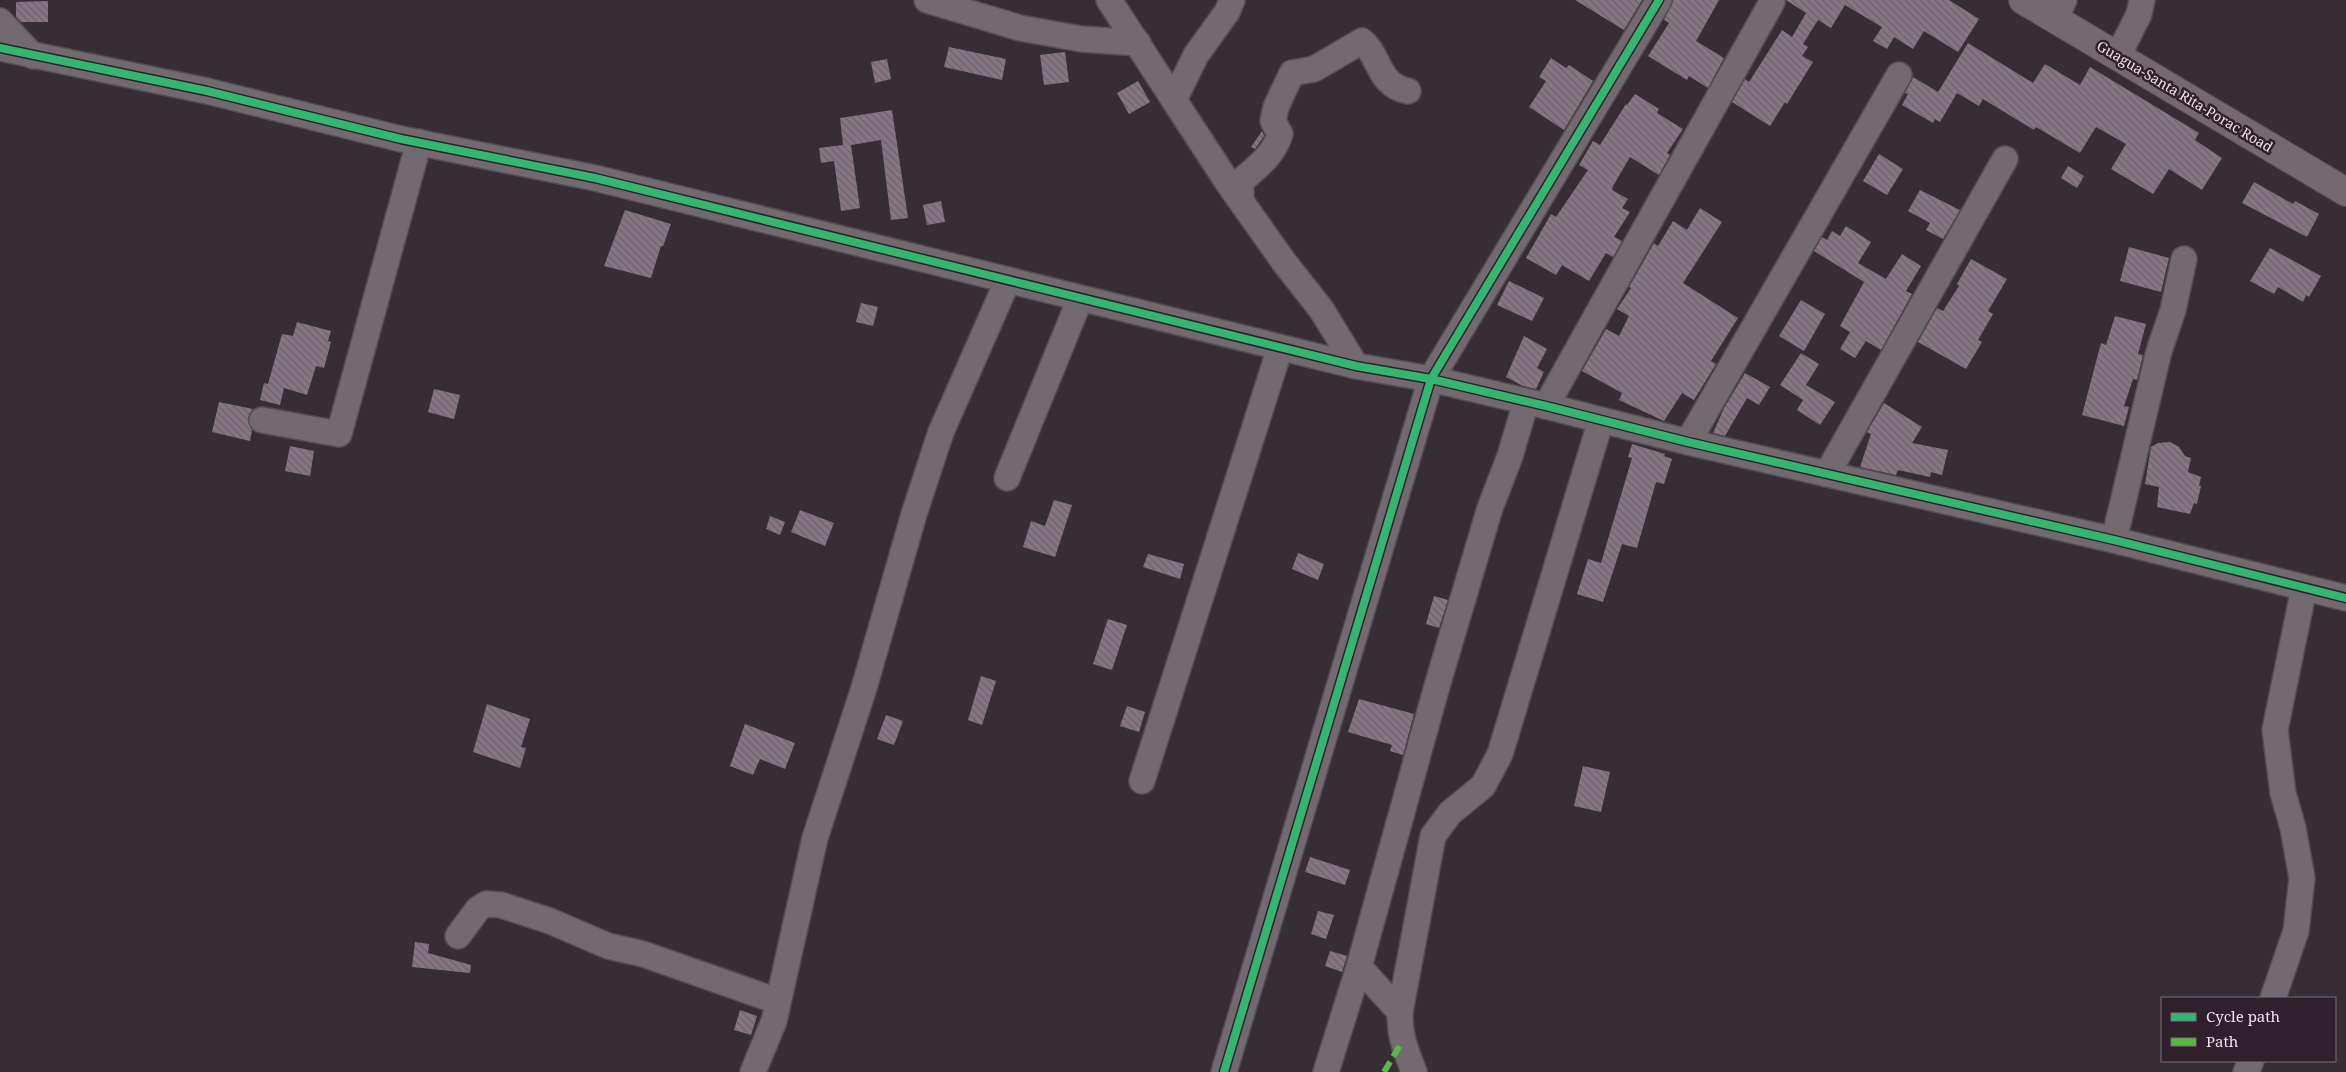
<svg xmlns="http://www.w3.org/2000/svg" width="2346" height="1072" viewBox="0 0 2346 1072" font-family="'Noto Serif',serif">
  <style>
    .building { fill: url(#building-back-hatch) }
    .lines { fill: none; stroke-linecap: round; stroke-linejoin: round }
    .minor-casing { stroke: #544c51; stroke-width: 28 }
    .major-casing { stroke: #544c51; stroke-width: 30 }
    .minor { stroke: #726a70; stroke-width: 25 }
    .major { stroke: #756871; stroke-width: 28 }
    .quiet { stroke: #58b947; stroke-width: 6; stroke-dasharray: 12 6; stroke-linecap: butt }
    .cycleway-casing { stroke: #30202b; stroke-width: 11 }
    .cycleway { stroke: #33b770; stroke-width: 8 }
    .labels { text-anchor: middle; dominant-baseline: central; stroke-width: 5; stroke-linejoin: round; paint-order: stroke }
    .street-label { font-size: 14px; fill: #eee3ea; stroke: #30202b }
  </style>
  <defs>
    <pattern id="building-back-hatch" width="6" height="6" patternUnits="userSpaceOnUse" patternTransform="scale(1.25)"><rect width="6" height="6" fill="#867682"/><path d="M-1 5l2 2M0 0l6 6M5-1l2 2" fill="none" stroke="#6d626a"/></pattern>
  </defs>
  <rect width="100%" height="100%" fill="#362e34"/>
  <!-- building -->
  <g class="building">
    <path d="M1575 0H1642L1624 30Z"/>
    <path d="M1673 0H1719L1696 41 1724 58 1708 88 1689 76 1687 80 1648 56 1669 23 1664 20Z"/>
    <path d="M1786 0H1949L1979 19 1958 52 1924 31 1913 49 1894 37 1887 49 1873 41 1882 27 1845 5 1831 28 1818 20 1803 44 1808 47 1802 56 1813 62 1787 104 1785 102 1770 126 1732 102 1745 79 1749 82 1782 30 1792 37 1806 13Z"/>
    <path d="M48 1V22H21L16 17V2Z"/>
    <path d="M1968 43 2033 83 2045 64 2080 85 2090 67 2199 133 2195 140 2222 158 2202 190 2169 169 2153 194 2111 169 2126 144 2096 127 2080 153 2036 127 2034 130 1983 99 1979 106 1957 93 1940 122 1935 119 1933 123 1902 105 1908 94 1905 93 1913 77 1938 92Z"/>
    <path d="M949 47 1006 59 1002 80 944 67Z"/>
    <path d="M1065 52 1069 82 1044 85 1040 55Z"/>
    <path d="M1551 58 1566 68 1569 65 1593 81 1564 130 1529 107 1546 81 1539 77Z"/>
    <path d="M887 59 891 79 875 83 871 62Z"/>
    <path d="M1138 81 1150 102 1129 114 1117 93Z"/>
    <path d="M1635 94 1659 109 1657 113 1683 129 1667 153 1670 155 1659 175 1630 157 1613 186 1612 190 1628 199 1622 208 1630 212 1614 237 1622 241 1613 257 1606 253 1589 281 1562 265 1556 275 1526 258 1551 214 1556 217 1588 170 1579 165 1593 141 1600 145 1626 104 1627 105Z"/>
    <path d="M892 110 908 218 891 220 881 140 851 145 860 208 841 211 834 161 821 163 819 148 843 145 840 118Z"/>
    <path d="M1262 131 1264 136 1255 149 1251 147Z"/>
    <path d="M1879 154 1903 169 1887 195 1863 181Z"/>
    <path d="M2068 166 2084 176 2077 188 2061 178Z"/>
    <path d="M2254 182 2293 204 2295 201 2319 214 2307 237 2242 203Z"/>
    <path d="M1920 190 1960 210 1943 239 1926 230 1930 223 1908 211Z"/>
    <path d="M941 201 945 222 927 225 923 205Z"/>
    <path d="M1700 208 1722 222 1683 283 1738 318 1711 361 1716 364 1694 400 1682 393 1664 421 1619 400 1622 393 1582 371 1606 329 1619 336 1629 316 1617 309 1631 288 1629 287 1654 243 1658 246 1673 221 1687 230Z"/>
    <path d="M625 210 671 224 663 246H661L651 278 604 266Z"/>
    <path d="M1846 226 1871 242 1858 263 1886 279 1902 254 1921 266 1906 291 1912 294 1881 350 1866 341 1855 358 1840 349 1850 332 1840 326 1864 282 1814 251 1822 237 1827 240 1832 231 1840 236Z"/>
    <path d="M2129 247 2169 258 2161 292 2120 281Z"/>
    <path d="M2270 248 2321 276 2309 297 2306 295 2303 302 2278 287 2274 294 2250 281Z"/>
    <path d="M1971 259 2007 279 1988 311 1993 314 1978 340 1982 342 1966 369 1918 342 1937 308 1943 311 1959 286 1957 284Z"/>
    <path d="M1509 281 1544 298 1532 321 1497 305Z"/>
    <path d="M1801 300 1825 314 1804 351 1779 336Z"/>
    <path d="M861 303 878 307 873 326 856 322Z"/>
    <path d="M2115 316 2146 324 2138 354 2143 355 2137 380 2133 379 2124 406 2129 407 2124 426 2082 415 2101 343 2106 345Z"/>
    <path d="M297 322 331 331 328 341 331 342 324 368 316 366 307 395 284 388 280 405 260 400 264 383 268 384 282 334 293 336Z"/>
    <path d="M1524 336 1547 349 1537 368 1544 372 1536 389 1523 386 1506 377Z"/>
    <path d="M1801 353 1819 364 1806 385 1835 402 1820 425 1797 410 1803 400 1780 385Z"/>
    <path d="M1745 373 1770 387 1759 405 1747 398 1725 436 1713 433 1724 408Z"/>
    <path d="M434 389 460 395 454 419 428 412Z"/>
    <path d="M219 402 253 409 248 418 252 430 250 441 212 432Z"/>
    <path d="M1884 403 1922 427 1912 443 1948 450 1942 475 1931 472 1930 477 1898 470 1896 475 1860 467 1871 434 1867 432Z"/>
    <path d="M2170 442 2179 447 2185 456 2191 458 2188 472 2201 477 2199 486H2201L2197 504 2194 503 2190 514 2157 507 2159 487 2145 484 2151 447 2158 443Z"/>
    <path d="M1632 444 1665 454 1664 456 1672 459 1664 484 1656 482 1637 548 1622 544 1603 602 1577 594 1588 559 1601 563 1632 458 1628 457Z"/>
    <path d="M290 446 314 451 310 476 285 471Z"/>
    <path d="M1054 500 1072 505 1055 557 1023 547 1031 521 1045 526Z"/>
    <path d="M800 510 834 523 825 546 791 532Z"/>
    <path d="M770 516 785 522 780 535 766 529Z"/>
    <path d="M1298 553 1324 564 1318 580 1292 569Z"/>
    <path d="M1148 554 1184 564 1180 579 1143 567Z"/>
    <path d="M1434 596 1448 600 1439 628 1426 624Z"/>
    <path d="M1108 619 1127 625 1112 670 1093 664Z"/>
    <path d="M981 676 996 681 982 725 968 720Z"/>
    <path d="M1359 699 1414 714 1403 755 1390 751 1392 745 1348 732Z"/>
    <path d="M487 704 530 719 521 747 526 748 520 768 473 752Z"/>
    <path d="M1127 706 1145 712 1139 732 1120 726Z"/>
    <path d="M886 715 903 721 894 745 877 739Z"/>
    <path d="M745 724 795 743 785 769 760 759 753 775 730 766Z"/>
    <path d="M1583 766 1610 772 1601 812 1574 806Z"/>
    <path d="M1310 857 1350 870 1345 885 1305 872Z"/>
    <path d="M1318 911 1334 915 1326 939 1311 934Z"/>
    <path d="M415 942 429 944 428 953 471 965 470 973 412 967Z"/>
    <path d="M1330 951 1347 956 1342 972 1325 966Z"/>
    <path d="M740 1010 757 1016 751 1035 734 1030Z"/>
  </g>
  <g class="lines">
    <defs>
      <g id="minor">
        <path d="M927 0 1020 28 1081 39 1138 43"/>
        <path d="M1109 0 1228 183 1284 262 1321 309 1356 366"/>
        <path d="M2055 19 2064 0"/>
        <path d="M0 21 33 56"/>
        <path d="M0 48 207 91 401 139 595 178 1356 366 1431 379 1546 406 1688 442 2114 540 2346 598"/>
        <path d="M2118 56 2139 14 2142 0"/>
        <path d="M1174 100 1196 55 1227 12 1232 0"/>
        <path d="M1241 199V181C1256 168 1274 155 1280 134L1273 121 1276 107 1292 73 1314 69 1362 41C1380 55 1377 85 1408 91"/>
        <path d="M1546 406 1772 2 1771 0"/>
        <path d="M262 420 339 434 419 142"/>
        <path d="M1688 442 1899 75"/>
        <path d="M1827 474 2005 159"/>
        <path d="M1007 478 1080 299"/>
        <path d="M2114 540 2159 351 2173 310 2184 259"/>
        <path d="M1142 781 1280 348"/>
        <path d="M458 936 478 909 486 904 501 905 550 921 608 946 643 954 777 1001"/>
        <path d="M2273 998 2296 931 2302 878 2293 828 2283 793 2275 730 2304 588"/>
        <path d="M1400 1012 1433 836 1450 813 1483 786 1500 754 1601 420"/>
        <path d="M753 1072 774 1021 815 838 864 688 914 514 941 432 1008 280"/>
        <path d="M1224 1072 1431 379 1659 0"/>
        <path d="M1326 1072 1359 967"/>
        <path d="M1414 1072C1406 1051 1399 1035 1400 1012L1359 967 1437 686 1490 508 1510 456 1526 402"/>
        <path d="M2246 1072 2251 1061"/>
      </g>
      <path id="major" d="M2023 0 2346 192"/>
    </defs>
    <!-- minor casing -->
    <use href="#minor" class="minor-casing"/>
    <!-- major casing -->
    <use href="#major" class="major-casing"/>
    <!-- minor -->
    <use href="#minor" class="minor"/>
    <!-- major -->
    <use href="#major" class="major"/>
    <!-- quiet -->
    <path class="quiet" d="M1384 1072 1402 1042"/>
    <defs>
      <g id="cycleway">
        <path d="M0 48 207 91 401 139 595 178 1356 366 1431 379 1546 406 1688 442 2114 540 2346 598"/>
        <path d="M1224 1072 1431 379 1659 0"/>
      </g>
    </defs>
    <!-- cycleway casing -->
    <use href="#cycleway" class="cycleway-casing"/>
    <!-- cycleway -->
    <use href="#cycleway" class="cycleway"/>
  </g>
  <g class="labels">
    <!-- street labels -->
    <g class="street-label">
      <text transform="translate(2185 96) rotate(31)">Guagua-Santa Rita-Porac Road</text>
    </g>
  </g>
  <!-- legend -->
  <rect x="2161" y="997" width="175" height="65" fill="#30202b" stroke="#7c6e77"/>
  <rect x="2171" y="1013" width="25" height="8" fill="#33b770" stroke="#7c6e77"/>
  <text x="2206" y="1022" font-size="15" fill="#eee3ea">Cycle path</text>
  <rect x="2171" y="1038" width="25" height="8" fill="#58b947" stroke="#7c6e77"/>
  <text x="2206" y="1047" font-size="15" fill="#eee3ea">Path</text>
</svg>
